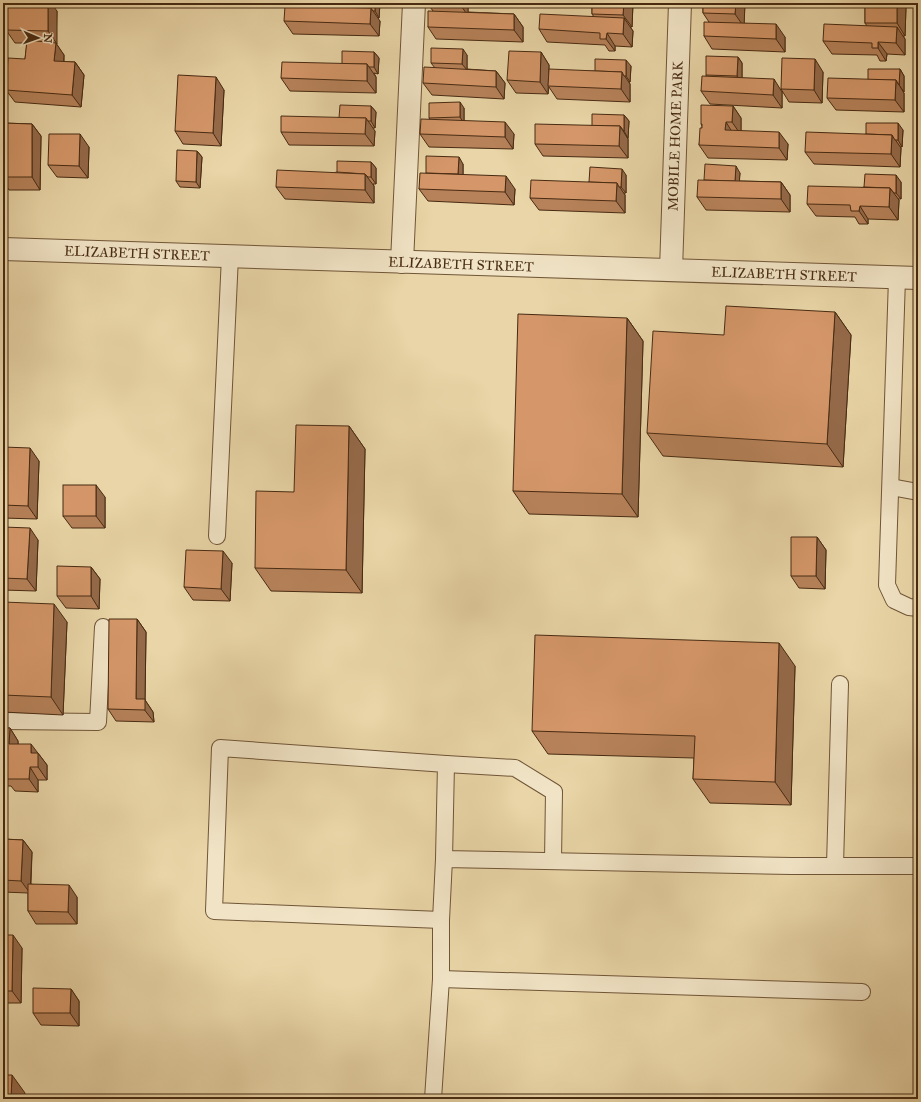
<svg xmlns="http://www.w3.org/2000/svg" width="921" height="1102" font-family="'IM FELL Great Primer',serif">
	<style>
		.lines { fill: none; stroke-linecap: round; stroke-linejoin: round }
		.lane-casing { stroke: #705537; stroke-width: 18 }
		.street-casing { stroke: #705537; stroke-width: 24 }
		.lane { stroke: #f1e4c6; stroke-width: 16 }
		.street { stroke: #f1e4c6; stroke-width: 22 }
		.wall { fill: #b7825a; stroke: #472a12 }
		.shaded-wall { fill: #956a4a; stroke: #472a12 }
		.building { fill: #d59769; stroke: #472a12 }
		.labels { text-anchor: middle; stroke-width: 3.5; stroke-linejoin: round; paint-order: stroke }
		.street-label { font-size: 14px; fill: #472a12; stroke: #f1e4c6 }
	</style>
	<rect width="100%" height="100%" fill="#e9d5a7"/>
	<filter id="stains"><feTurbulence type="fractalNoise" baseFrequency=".005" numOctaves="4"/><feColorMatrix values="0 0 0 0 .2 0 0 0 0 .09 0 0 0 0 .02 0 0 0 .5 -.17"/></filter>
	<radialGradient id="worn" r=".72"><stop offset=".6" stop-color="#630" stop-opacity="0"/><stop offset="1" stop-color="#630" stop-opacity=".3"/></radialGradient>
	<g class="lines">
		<defs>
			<g id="lane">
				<path d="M897,278L887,585L894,600L909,607L918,608"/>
				<path d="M891,487L918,492"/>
				<path d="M217,536L230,256"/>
				<path d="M3,721L98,722L103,627"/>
				<path d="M446,764L515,768L554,792L553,861"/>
				<path d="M444,859L446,764L220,748L214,911L441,920L444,859L792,866H918"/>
				<path d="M835,866L840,684"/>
				<path d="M441,979L862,992"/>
				<path d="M433,1099L441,979V920"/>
			</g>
			<g id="street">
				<path d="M3,249L918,278"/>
				<path d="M402,262L414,3"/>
				<path d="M671,270L680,3"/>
			</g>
		</defs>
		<use href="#lane" class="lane-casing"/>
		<use href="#street" class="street-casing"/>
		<use href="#lane" class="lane"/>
		<use href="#street" class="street"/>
	</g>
	<g class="wall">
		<path d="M380,3L379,18H377L380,21L379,36L293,34L284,21L345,8Z"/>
		<path d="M468,3V12L514,14L523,27V42L436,39L428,27L433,11L428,4Z"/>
		<path d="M592,3H633L632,27H630L633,31L632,47L615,46V51H609L605,45L547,42L539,29L594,17L592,14Z"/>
		<path d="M703,3H745L744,23L785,37V52L712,49L704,36L709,22L703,13Z"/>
		<path d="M865,3H903L906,7L905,36H903L905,39V55L887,54L886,61H880L877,55L832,54L823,41L867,26L865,23Z"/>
		<path d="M57,11L56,44L64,55V62H75L84,75L81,107L15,102L6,90L25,59L27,43H15L6,30Z"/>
		<path d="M374,52L379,58L378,74L374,73L376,77V93L290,91L281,78L342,64Z"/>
		<path d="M541,52L549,65V72L595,71L631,66L630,82H629L630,84V102L557,99L549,87L548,94L516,93L507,80Z"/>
		<path d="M467,55V69L496,71L505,83L504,99L432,95L423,83L435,68L431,63Z"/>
		<path d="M738,57L742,63V78L782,92V108L710,104L701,91L706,76V75Z"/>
		<path d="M900,69L904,76V92H903L904,93V112L836,110L827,98L868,80Z"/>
		<path d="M823,72L822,103L789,102L781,89Z"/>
		<path d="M224,90L221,146L183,144L175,131Z"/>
		<path d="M371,106L376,112L375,128H372L375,131L374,146L289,145L281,132L339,118Z"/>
		<path d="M733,106L741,118V131L788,144L787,160L708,158L699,145L702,128V126L701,124Z"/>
		<path d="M464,108V121L514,134L513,149L429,147L420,134L430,120L429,118Z"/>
		<path d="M624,115L629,121L628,138V158L543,156L535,144Z"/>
		<path d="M3,123L32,124L41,136L40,190H9L3,181Z"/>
		<path d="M903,130L902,147H900L901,148L900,167L814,164L805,152L866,134Z"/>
		<path d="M89,147L88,178L57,177L48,165Z"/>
		<path d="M197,151L202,157L200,188L180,187L176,181Z"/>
		<path d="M371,162L376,168V184H373L374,186V203L285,199L276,187L337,172Z"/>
		<path d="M463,164V175L515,189L514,205L428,201L419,189L426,173Z"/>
		<path d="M740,173L739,181L781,182L790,195V212L706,210L697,197L704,180Z"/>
		<path d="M626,175V193H624L625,195V213L539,210L530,198L589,182Z"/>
		<path d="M901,182V199H898L899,200L898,220L868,219V224H859L855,217L816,216L807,204L864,187Z"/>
		<path d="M835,312L851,335L843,467L663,456L647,433Z"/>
		<path d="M627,318L643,341L638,517L529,514L513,491Z"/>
		<path d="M349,426L365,449L362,593L271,591L255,568L294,492Z"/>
		<path d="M3,447L39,461L37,519L3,518Z"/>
		<path d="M105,497V528H72L63,516Z"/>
		<path d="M3,527L38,540L36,591L3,590Z"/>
		<path d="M817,537L826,550L825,589L799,588L791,576Z"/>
		<path d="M232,563L230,601L193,600L184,587Z"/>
		<path d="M91,567L100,579L99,609L66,608L57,596Z"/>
		<path d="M3,602L67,622L63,715L3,712Z"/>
		<path d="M137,619L146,632L145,700L153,712L154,722L116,721L108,709Z"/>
		<path d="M795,666L791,805L710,803L693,779L694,758L548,754L532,731Z"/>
		<path d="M3,728H10L18,741V744L38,753L47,765V780H38V792L15,791L11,786H3Z"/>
		<path d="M3,839L23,840L32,852L31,884L77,897V924H36L28,911V893L3,892Z"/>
		<path d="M3,935L22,948L21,1003H3Z"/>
		<path d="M71,989L79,1001V1026L41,1025L33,1013Z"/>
	</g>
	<g class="shaded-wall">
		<path d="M48,3H51L57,11V44L48,31Z"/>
		<path d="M375,3H380L379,18L375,11Z"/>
		<path d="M460,3H468V16L460,4Z"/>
		<path d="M624,3H633L632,27L623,15Z"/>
		<path d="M736,3H745L744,27L735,14Z"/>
		<path d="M897,3H903L906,7L905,36L897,23Z"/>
		<path d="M371,8L380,21L379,36L370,24Z"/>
		<path d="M514,14L523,27V42L514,30Z"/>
		<path d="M624,18L633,31L632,47L623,34Z"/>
		<path d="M776,24L785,37V52L776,39Z"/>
		<path d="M897,27L905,39V55L896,43Z"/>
		<path d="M607,33L615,46V51L606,39Z"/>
		<path d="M878,42L887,54L886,61L878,48Z"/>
		<path d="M56,43L64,55L63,73L54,61Z"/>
		<path d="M463,49L467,55V70L462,64Z"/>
		<path d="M374,52L379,58L378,74L374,67Z"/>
		<path d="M541,52L549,65L548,94L540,82Z"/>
		<path d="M738,57L742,63V82L737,76Z"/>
		<path d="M815,59L823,72L822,103L814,90Z"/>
		<path d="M626,60L631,66L630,82L626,76Z"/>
		<path d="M75,62L84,75L81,107L72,95Z"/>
		<path d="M367,64L376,77V93L367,81Z"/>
		<path d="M900,69L904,76V92L899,85Z"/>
		<path d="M496,71L505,83L504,99L496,87Z"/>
		<path d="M622,72L630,84V102L621,89Z"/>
		<path d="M216,77L224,90L221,146L213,133Z"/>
		<path d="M774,79L782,92V108L773,95Z"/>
		<path d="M896,80L904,93V112L895,100Z"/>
		<path d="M460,102L464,108V124L460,117Z"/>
		<path d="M371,106L376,112L375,128L371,121Z"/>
		<path d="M733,106L741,118V135L732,122Z"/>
		<path d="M624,115L629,121L628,138L624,131Z"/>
		<path d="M366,118L375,131L374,146L365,134Z"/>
		<path d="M505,122L514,134L513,149L505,137Z"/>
		<path d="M726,122L734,135L725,130Z"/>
		<path d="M898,123L903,130L902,147L898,140Z"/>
		<path d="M32,124L41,136L40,190L32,177Z"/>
		<path d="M620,126L628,139V158L619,146Z"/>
		<path d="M779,132L788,144L787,160L779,148Z"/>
		<path d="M80,134L89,147L88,178L79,166Z"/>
		<path d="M892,135L901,148L900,167L891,154Z"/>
		<path d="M197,151L202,157L200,188L196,182Z"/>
		<path d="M459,157L463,164V180L458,174Z"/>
		<path d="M371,162L376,168V184L371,177Z"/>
		<path d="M736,166L740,173L739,188L735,181Z"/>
		<path d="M622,169L626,175V193L621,187Z"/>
		<path d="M365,174L374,186V203L365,190Z"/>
		<path d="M896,175L901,182V199L896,193Z"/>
		<path d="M506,176L515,189L514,205L505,192Z"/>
		<path d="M781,182L790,195V212L781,199Z"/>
		<path d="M617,183L625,195V213L616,201Z"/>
		<path d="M890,188L899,200L898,220L889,207Z"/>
		<path d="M860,206L868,219V224L859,211Z"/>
		<path d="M835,312L851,335L843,467L827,444Z"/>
		<path d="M627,318L643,341L638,517L622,494Z"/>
		<path d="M349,426L365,449L362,593L346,570Z"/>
		<path d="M30,448L39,461L37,519L28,506Z"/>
		<path d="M96,485L105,497V528L96,516Z"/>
		<path d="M30,528L38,540L36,591L27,579Z"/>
		<path d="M817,537L826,550L825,589L816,576Z"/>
		<path d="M223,551L232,563L230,601L221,589Z"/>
		<path d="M91,567L100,579L99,609L91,596Z"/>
		<path d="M54,604L67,622L63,715L51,697Z"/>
		<path d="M137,619L146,632L145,700L153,712L154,722L136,699Z"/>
		<path d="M779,643L795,666L791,805L775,782Z"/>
		<path d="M10,728L18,741V757L9,744Z"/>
		<path d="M31,744L47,765V780L38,767L31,753Z"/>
		<path d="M30,767L38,780V792L29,779Z"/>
		<path d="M23,840L32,852L30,893L21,881Z"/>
		<path d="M69,885L77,897V924L68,912Z"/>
		<path d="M13,935L22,948L21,1003L12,991Z"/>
		<path d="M71,989L79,1001V1026L70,1013Z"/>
		<path d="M12,1075L25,1093L24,1099H11Z"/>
	</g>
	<g class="building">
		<path d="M7,3H48V31L6,30Z"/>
		<path d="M345,3H375V11H373L371,8H345Z"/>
		<rect x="428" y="3" width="32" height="1"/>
		<path d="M592,3H624L623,15L592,14Z"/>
		<path d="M703,3H736L735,14L703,13Z"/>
		<rect x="865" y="3" width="32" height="20"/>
		<path d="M285,6L371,8L370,24L284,21Z"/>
		<path d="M428,11L514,14V30L428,27Z"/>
		<path d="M540,14L624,18L623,34L607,33L606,39H600V33L539,29Z"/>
		<path d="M704,22L776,24V39L704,36Z"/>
		<path d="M824,24L897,27L896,43L878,42V48H872V43L823,41Z"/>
		<path d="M27,40L56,43L54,61L75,62L72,95L6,90L8,58L25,59Z"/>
		<path d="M431,48L463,49L462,64L431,63Z"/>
		<path d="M342,51L374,52V67H369L367,64H342Z"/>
		<path d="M509,51L541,52L540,82L507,80Z"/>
		<path d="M706,56L738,57L737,76L706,75Z"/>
		<path d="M782,58L815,59L814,90L781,89Z"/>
		<path d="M595,59L626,60V76H624L622,72L595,71Z"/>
		<path d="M282,62L367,64V81L281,78Z"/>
		<path d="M424,67L496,71V87L423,83Z"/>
		<path d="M549,69L622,72L621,89L548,86Z"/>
		<path d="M868,69H900L899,85L896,80H868Z"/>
		<path d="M178,75L216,77L213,133L175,131Z"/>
		<path d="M702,76L774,79L773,95L701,91Z"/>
		<path d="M828,78L896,80L895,100L827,98Z"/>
		<path d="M460,102V117L429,118V103Z"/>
		<path d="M340,105L371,106V121H368L366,118H339Z"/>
		<path d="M701,105L733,106L732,122H726L725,130L779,132V148L699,145L700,128H702V124H701Z"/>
		<path d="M592,114L624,115V131L620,126H592Z"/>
		<path d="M281,116L366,118L365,134L281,132Z"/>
		<path d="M421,119L505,122V137L420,134Z"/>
		<path d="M3,123L32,124V177H3Z"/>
		<path d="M866,123H898V140H895L892,135L866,134Z"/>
		<path d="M535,124L620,126L619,146L535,144Z"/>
		<path d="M806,132L892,135L891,154L805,152Z"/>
		<path d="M49,134H80L79,166L48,165Z"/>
		<path d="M177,150L197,151L196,182L176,181Z"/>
		<path d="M426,156L459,157L458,174L426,173Z"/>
		<path d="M337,161L371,162V177H368L365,174L337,172Z"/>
		<path d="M705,164L736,166L735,181L704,180Z"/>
		<path d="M590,167L622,169L621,187H619L617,183L589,182Z"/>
		<path d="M277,170L365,174V190L276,187Z"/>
		<path d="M420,173L506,176L505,192L419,189Z"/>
		<path d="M865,174L896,175V193H894L890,188L864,187Z"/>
		<path d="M531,180L617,183L616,201L530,198Z"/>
		<path d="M698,180L781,182V199L697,197Z"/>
		<path d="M808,186L890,188L889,207L860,206L859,211H851L850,205L807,204Z"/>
		<path d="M726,306L835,312L827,444L647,433L653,331L724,335Z"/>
		<path d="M518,314L627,318L622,494L513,491Z"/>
		<path d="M296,425L349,426L346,570L255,568L256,491L294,492Z"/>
		<path d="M3,447L30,448L28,506L3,505Z"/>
		<rect x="63" y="485" width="33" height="31"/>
		<path d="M3,527L30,528L27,579L3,578Z"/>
		<path d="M791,537H817L816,576H791Z"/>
		<path d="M186,550L223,551L221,589L184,587Z"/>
		<path d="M57,566L91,567V596H57Z"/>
		<path d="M3,602L54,604L51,697L3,695Z"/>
		<path d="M109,619H137L136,699H145V710L108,709Z"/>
		<path d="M535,635L779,643L775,782L693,779L695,736L532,731Z"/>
		<path d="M3,728H10L9,744H31V753H38V767H30L29,779H6V773H3Z"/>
		<path d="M3,839L23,840L21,881L3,880Z"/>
		<path d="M28,884L69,885L68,912L28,911Z"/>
		<path d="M3,935H13L12,991H3Z"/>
		<path d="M33,988L71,989L70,1013H33Z"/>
		<path d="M3,1075H12L11,1099H3Z"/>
	</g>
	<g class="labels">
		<g class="street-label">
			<text transform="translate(675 136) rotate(-88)" y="5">MOBILE HOME PARK</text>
			<text transform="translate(137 253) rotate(2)" y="5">ELIZABETH STREET</text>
			<text transform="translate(461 264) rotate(2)" y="5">ELIZABETH STREET</text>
			<text transform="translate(784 274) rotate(2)" y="5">ELIZABETH STREET</text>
		</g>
	</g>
	<rect width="921" height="1102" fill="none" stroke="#e9d5a7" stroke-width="16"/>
	<rect x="4" y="4" width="913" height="1094" fill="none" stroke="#472a12" stroke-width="2"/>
	<rect x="8" y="8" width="905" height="1086" fill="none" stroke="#472a12"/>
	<g transform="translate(38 38) rotate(92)" stroke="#f1e4c6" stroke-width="3" paint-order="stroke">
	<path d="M0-3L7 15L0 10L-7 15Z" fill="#472a12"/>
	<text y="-6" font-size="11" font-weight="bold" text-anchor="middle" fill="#472a12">N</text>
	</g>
	<rect width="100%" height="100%" filter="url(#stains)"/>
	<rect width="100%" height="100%" fill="url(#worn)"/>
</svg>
